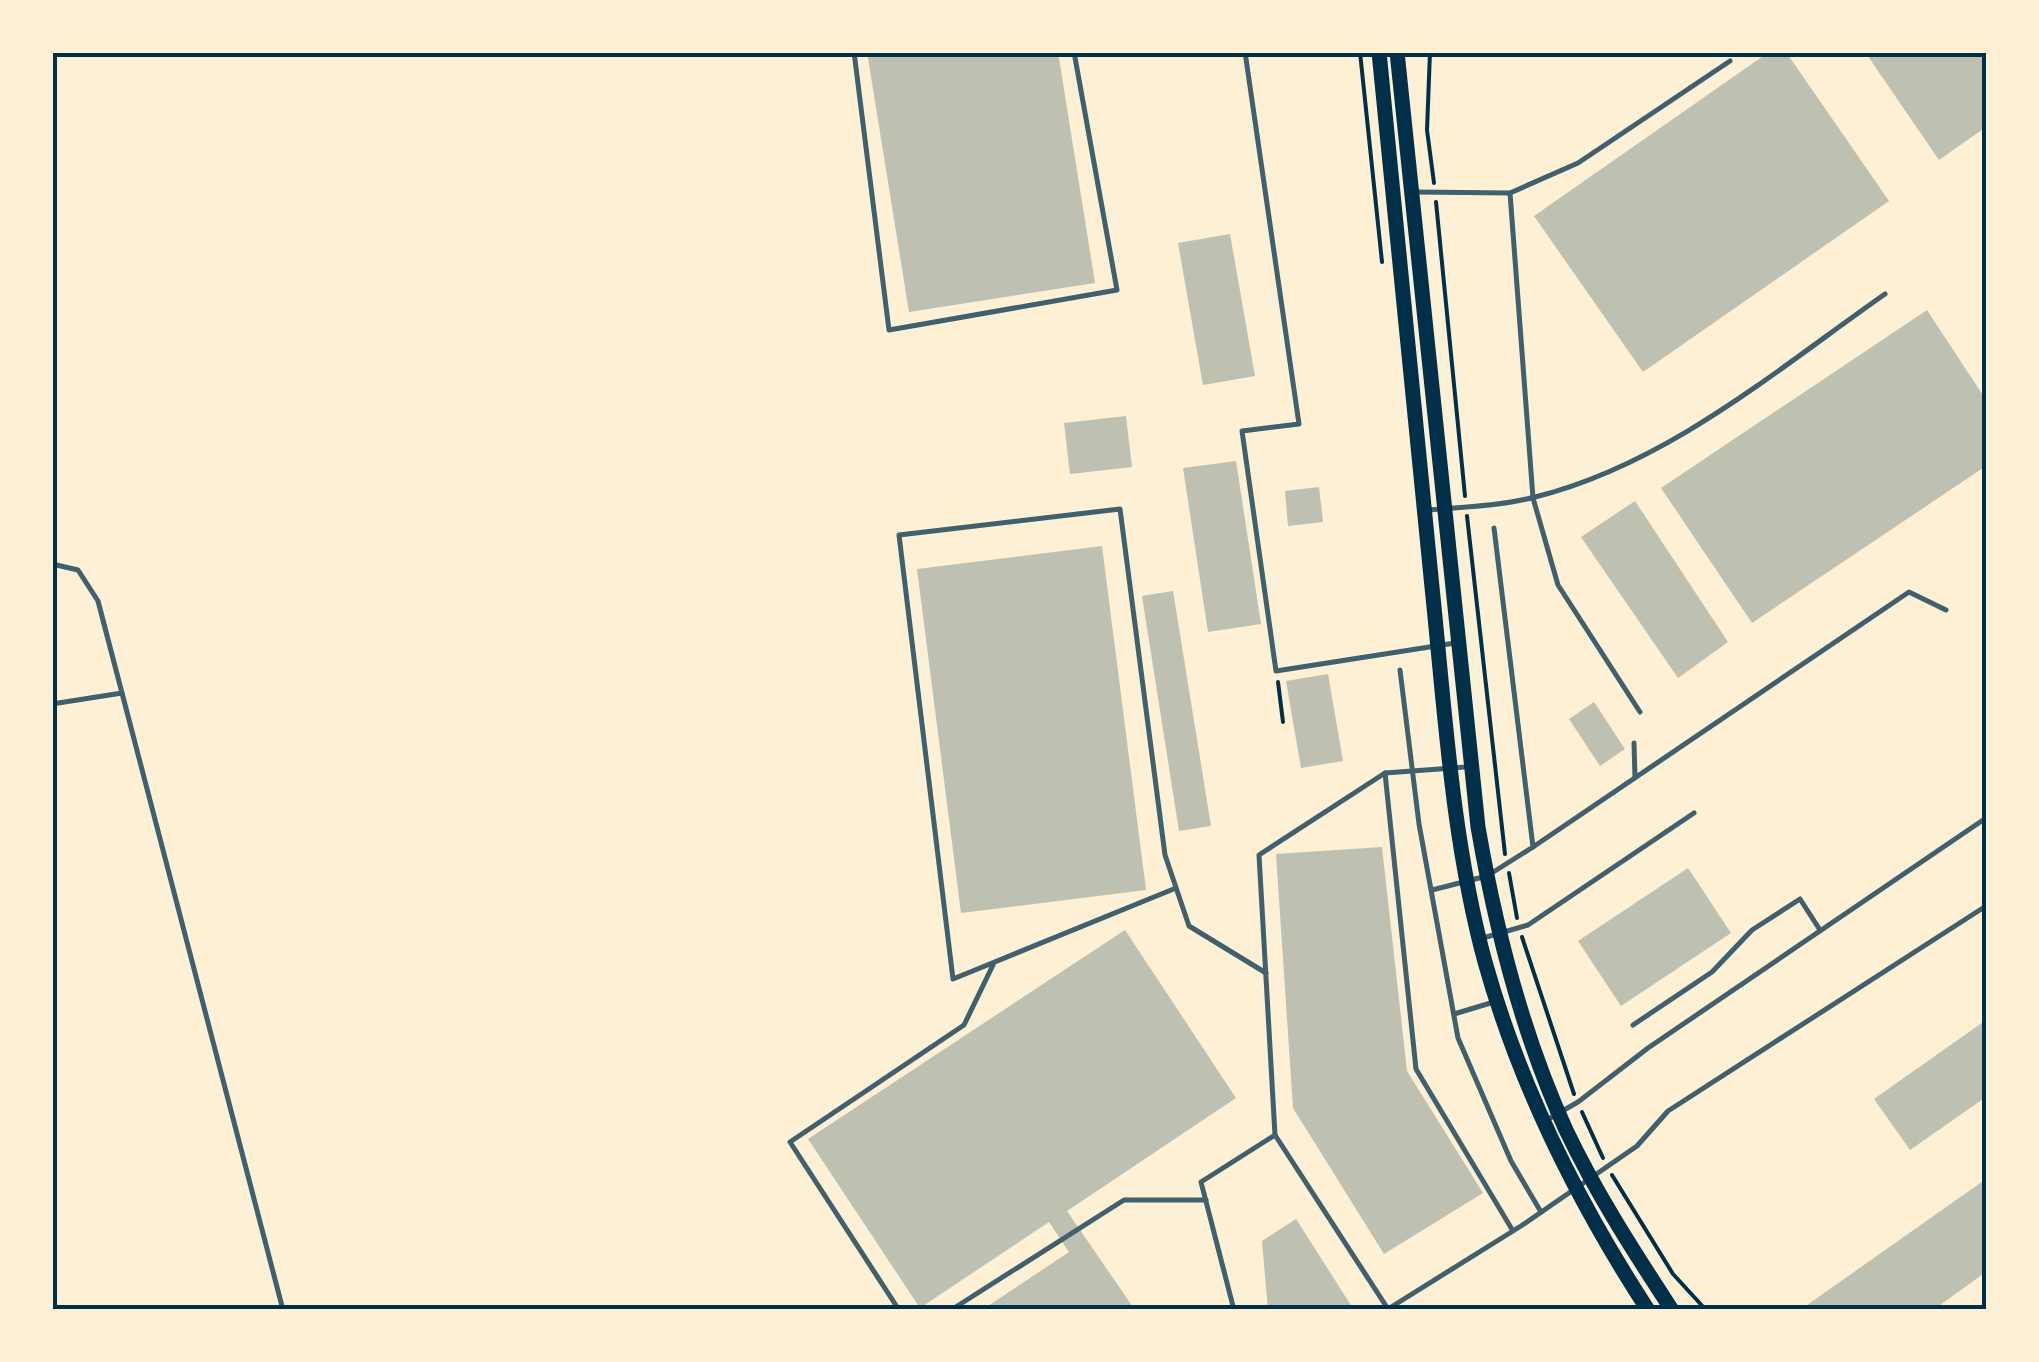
<svg xmlns="http://www.w3.org/2000/svg" width="2039" height="1362" font-family="'Sofia Sans Condensed',sans-serif">
	<style>
		.building { fill: #bec0b2 }
		.lines { fill: none; stroke-linecap: round; stroke-linejoin: round }
		.path { stroke: #003049; stroke-width: 4 }
		.service { stroke: #3f606c; stroke-width: 5 }
		.primary { stroke: #003049; stroke-width: 15 }
		.neatline { fill: none; stroke: #003049; stroke-width: 4 }
	</style>
	<rect width="100%" height="100%" fill="#fdf0d5"/>
	<g class="building">
		<path d="M867,52H1058L1095,283L909,312Z"/>
		<path d="M1769,52H1786L1889,201L1643,372L1534,216Z"/>
		<path d="M1865,52H1986V127L1939,160Z"/>
		<path d="M1230,234L1255,376L1203,385L1178,243Z"/>
		<path d="M1927,310L1986,400V466L1752,623L1661,488Z"/>
		<path d="M1126,416L1132,467L1070,474L1064,423Z"/>
		<path d="M1236,461L1261,624L1208,632L1183,468Z"/>
		<path d="M1319,487L1323,522L1288,526L1285,491Z"/>
		<path d="M1635,501L1728,642L1678,678L1581,537Z"/>
		<path d="M1102,546L1146,890L961,913L917,569Z"/>
		<path d="M1173,591L1211,826L1179,831L1142,596Z"/>
		<path d="M1328,674L1343,761L1301,768L1286,681Z"/>
		<path d="M1594,702L1625,749L1600,766L1569,719Z"/>
		<path d="M1382,847L1407,1071L1483,1193L1384,1254L1293,1108L1276,854Z"/>
		<path d="M1688,868L1731,933L1621,1006L1578,941Z"/>
		<path d="M1125,930L1236,1098L1067,1211L1135,1310H982L1069,1252L1049,1222L920,1308L808,1139Z"/>
		<path d="M1986,1020V1097L1910,1150L1874,1099Z"/>
		<path d="M1986,1179V1272L1933,1310H1800Z"/>
		<path d="M1296,1219L1354,1310H1268L1262,1241Z"/>
	</g>
	<g class="lines">
		<g class="path">
			<path d="M1360,52L1382,262"/>
			<path d="M1430,52L1427,130L1434,183"/>
			<path d="M1436,202L1465,496"/>
			<path d="M1467,516L1505,854"/>
			<path d="M1278,682L1283,722"/>
			<path d="M1509,873L1517,918"/>
			<path d="M1522,937L1574,1094"/>
			<path d="M1582,1112L1603,1158"/>
			<path d="M1612,1175L1673,1274L1706,1310"/>
		</g>
		<g class="service">
			<path d="M854,52L889,330L1117,290L1074,52"/>
			<path d="M1245,52L1299,424L1242,431L1276,671L1455,643"/>
			<path d="M1415,192L1510,193L1578,163L1730,61"/>
			<path d="M1510,193L1533,498L1558,585L1640,712"/>
			<path d="M1428,510C1463,507 1501,506 1535,497C1667,464 1775,371 1885,294"/>
			<path d="M52,564L78,570L98,601L283,1310"/>
			<path d="M1400,670L1419,824L1458,1038L1511,1161L1541,1212"/>
			<path d="M52,704L122,693"/>
			<path d="M1634,743L1635,778"/>
			<path d="M1385,773L1466,767"/>
			<path d="M1533,847L1909,592L1946,610"/>
			<path d="M1176,888L953,979L899,535L1120,509L1165,855L1189,926L1266,973"/>
			<path d="M1432,890L1487,876L1533,847L1494,528"/>
			<path d="M1483,938L1528,925L1694,813"/>
			<path d="M1454,1014L1494,1002"/>
			<path d="M1633,1025L1712,972L1752,930L1800,899L1820,930"/>
			<path d="M1545,1121L1578,1102L1648,1048L1986,818"/>
			<path d="M1513,1231L1416,1069L1385,773L1259,855L1275,1135L1388,1309L1521,1226L1637,1146L1668,1111L1986,906"/>
			<path d="M899,1310L790,1142L964,1025L993,965"/>
			<path d="M951,1310L1124,1200H1206"/>
			<path d="M1234,1310L1201,1182L1275,1135"/>
		</g>
		<g class="primary">
			<path d="M1379,52C1397,231 1415,409 1432,587C1445,712 1452,840 1485,962C1520,1087 1577,1201 1648,1310"/>
			<path d="M1397,52L1478,827C1496,931 1522,1034 1566,1130C1596,1193 1634,1252 1672,1310"/>
		</g>
	</g>
	<rect width="2039" height="1362" fill="none" stroke="#fdf0d5" stroke-width="110"/>
	<rect x="55" y="55" width="1929" height="1252" class="neatline"/>
</svg>
